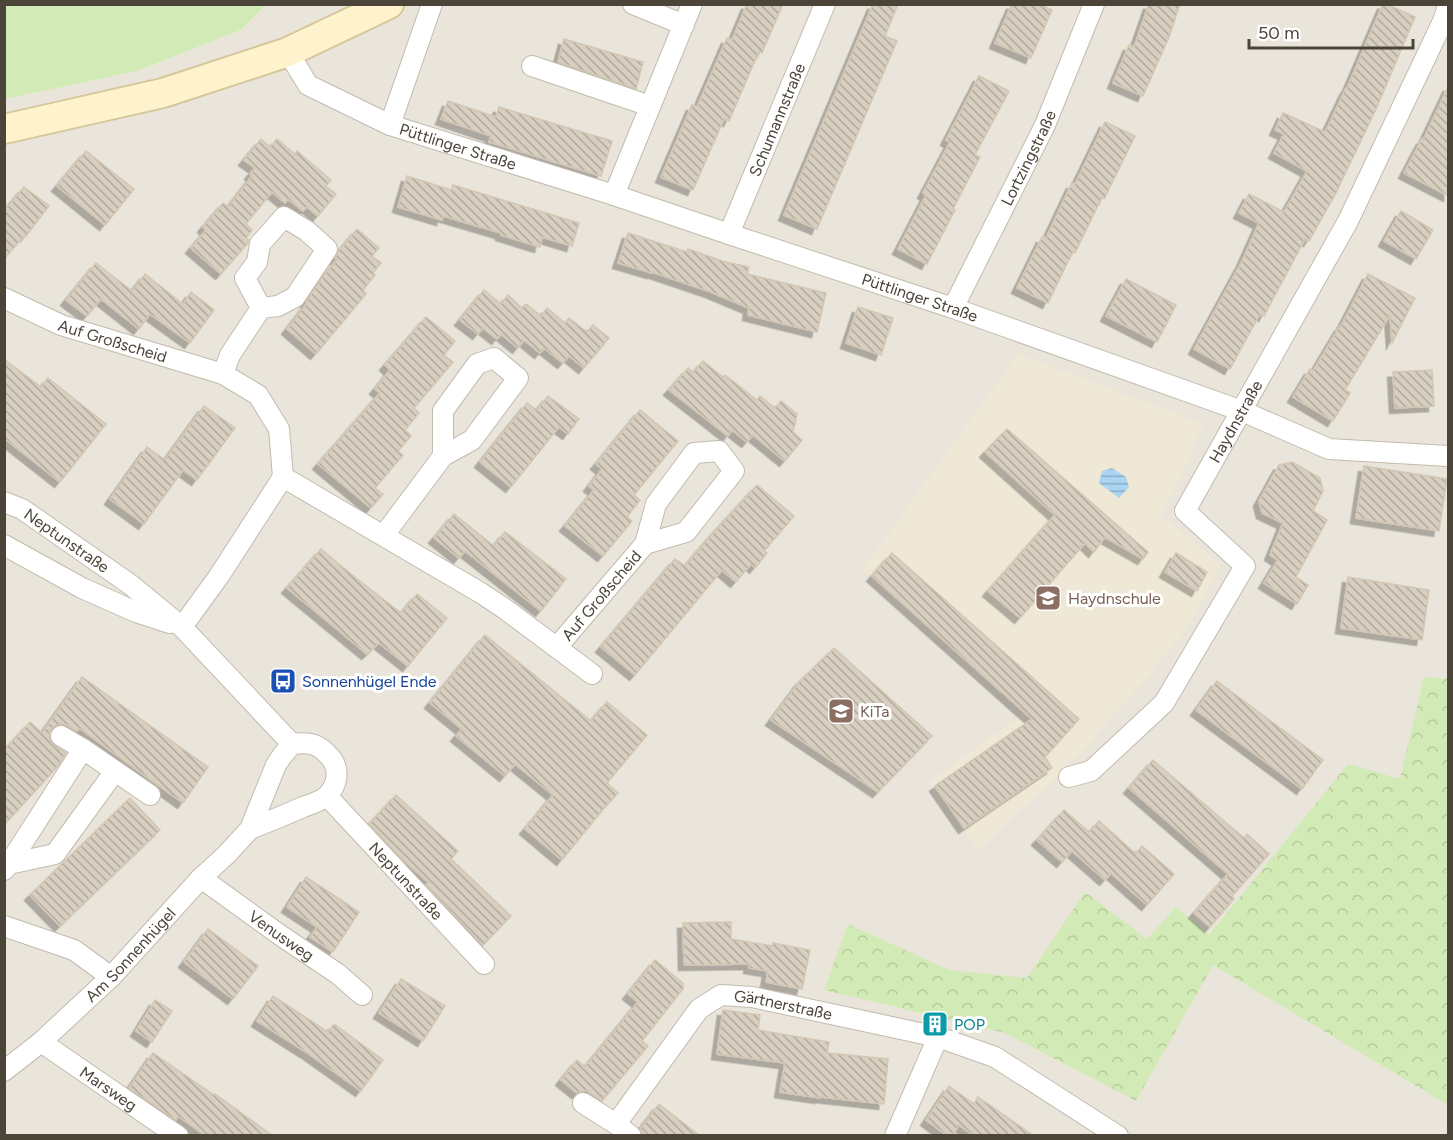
<svg xmlns="http://www.w3.org/2000/svg" width="1453" height="1140" font-family="Figtree,sans-serif">
	<style>
		.residential { fill: #eae5da }
		.education { fill: #efe8d6 }
		.grass { fill: #d2eab5 }
		.forest { fill: url(#forest-crowns) }
		.water { fill: url(#water-rules) }
		.building { fill: url(#building-back-hatch); stroke: #d3c7b4; stroke-width: 1.5; filter: url(#shadow) }
		.lines { fill: none; stroke-linecap: round; stroke-linejoin: round }
		.street-casing { stroke: #c2bbae; stroke-width: 22 }
		.secondary-casing { stroke: #d6c79b; stroke-width: 32 }
		.street { stroke: #fff; stroke-width: 20 }
		.secondary { stroke: #fff3cd; stroke-width: 28 }
		.labels { text-anchor: middle; stroke-width: 6; stroke-linejoin: round; paint-order: stroke }
		.street-label { font-size: 16px; fill: #4b4439; stroke: #fff }
		.education-label { font-size: 16px; fill: #785e54; stroke: #fff; text-anchor: start }
		.transit-label { font-size: 16px; fill: #164399; stroke: #fff; text-anchor: start }
		.culture-label { font-size: 16px; fill: #0d838f; stroke: #fff; text-anchor: start }
	</style>
	<defs>
		<pattern id="forest-crowns" width="20" height="18" patternUnits="userSpaceOnUse" patternTransform="scale(1.5)"><rect width="20" height="18" fill="#d2eab5"/><path d="M2 6a3 3 0 1 1 6 0M12 15a3 3 0 1 1 6 0" fill="none" stroke="#b6ca9c"/></pattern>
		<pattern id="water-rules" width="6" height="5" patternUnits="userSpaceOnUse" patternTransform="scale(1.5)"><rect width="6" height="5" fill="#a9d4f2"/><path d="M0 2.5h6" fill="none" stroke="#8caec5"/></pattern>
		<pattern id="building-back-hatch" width="6" height="6" patternUnits="userSpaceOnUse" patternTransform="scale(1.5)"><rect width="6" height="6" fill="#d8cfc1"/><path d="M-1 5l2 2M0 0l6 6M5-1l2 2" fill="none" stroke="#b1aa9e"/></pattern>
		<filter id="shadow"><feDropShadow dx="-5.5" dy="5.5" stdDeviation="0" flood-color="#0004"/></filter>
	</defs>
	<rect width="100%" height="100%" fill="#f6f3ec"/>
	<path class="residential" d="M266,5H1448V1135H5L4,99L137,71L241,30Z"/>
	<path class="education" d="M1018,354L1204,424L1178,481L1160,515L1221,564L1188,626L1149,675L1086,747L979,851L929,782L1023,714L862,570Z"/>
	<path class="grass" d="M4,5L5,4L266,5L241,30L137,71L5,99Z"/>
	<path class="forest" d="M1424,677L1448,679V1105L1213,965L1136,1101L1005,1033L824,990L848,924L949,970L1027,978L1085,892L1147,939L1176,907L1209,935L1348,764L1400,779Z"/>
	<path class="water" d="M1112,468L1126,477L1129,487L1119,498L1099,483L1102,471Z"/>
	<g class="building">
		<path d="M747,4H783L762,53L759,51L729,121L724,119L693,190L661,177L692,105L697,107L727,38L732,40Z"/>
		<path d="M873,4H898L885,36L897,41L817,229L784,215Z"/>
		<path d="M1012,4H1038L1052,10L1031,58L995,43Z"/>
		<path d="M1149,4H1180L1169,37L1143,96L1113,83L1129,45L1134,47Z"/>
		<path d="M1383,4H1386L1415,17L1377,107L1336,193L1309,241L1305,239L1264,316L1260,314L1230,369L1194,349L1242,261L1259,223L1239,213L1249,194L1284,212L1307,171L1274,153L1284,134L1275,130L1283,113L1325,132L1346,88H1347Z"/>
		<path d="M564,39L643,62L636,89L558,62Z"/>
		<path d="M979,76L1009,91L975,155L980,157L953,209L955,210L927,264L898,249L926,195L923,193L950,142L946,140Z"/>
		<path d="M1449,85V196L1404,173L1422,139L1423,140Z"/>
		<path d="M448,101L496,117L499,107L612,141L601,176L489,142L491,136L441,119Z"/>
		<path d="M1105,122L1135,136L1104,199L1102,197L1075,253L1073,251L1048,303L1017,288L1042,237L1046,238L1072,183L1075,184Z"/>
		<path d="M261,139L270,147L277,139L295,154L297,151L331,180L326,186L336,194L318,216L307,207L303,211L288,199L285,203L272,192L246,224L252,230L246,238L249,240L248,243L221,274L191,248L206,230L203,227L223,203L228,207L252,176L250,174L255,168L244,160Z"/>
		<path d="M86,151L134,189L105,225L57,186Z"/>
		<path d="M407,176L451,190L453,185L579,223L572,246L542,237L540,247L501,235V233L443,216L442,220L398,207Z"/>
		<path d="M24,187L49,206L26,236L25,235L4,259V211Z"/>
		<path d="M1401,211L1433,230L1416,259L1384,241Z"/>
		<path d="M357,229L379,248L372,256L381,263L373,273L375,275L363,290L366,294L316,354L287,329L307,303L306,302L324,275L337,260L335,258L339,251Z"/>
		<path d="M628,233L687,252L688,249L722,261L749,267L747,274L826,293L817,332L748,315L749,308L711,292L652,272V273L618,263Z"/>
		<path d="M96,263L132,291L145,274L183,304L191,292L214,310L190,343L150,314L139,329L101,299L87,316L66,300Z"/>
		<path d="M1368,274L1415,298L1392,343L1390,315L1345,390L1350,393L1333,421L1293,397L1310,369L1313,371L1340,326H1341Z"/>
		<path d="M1126,279L1176,305L1157,342L1106,316Z"/>
		<path d="M484,290L501,304L508,295L522,308L526,304L541,316L547,308L565,323L569,318L587,332L593,325L609,338L584,368L569,356L563,363L544,348L540,353L524,340L518,348L501,334L497,339L483,328L478,334L460,320Z"/>
		<path d="M858,307L893,318L881,355L846,343Z"/>
		<path d="M426,317L455,341L444,355L453,362L414,408L419,413L405,430L411,436L398,451L403,455L375,488L383,494L371,508L318,464L380,393L375,389L390,370L385,365Z"/>
		<path d="M4,359L41,387L48,378L106,424L60,482L4,438Z"/>
		<path d="M703,361L723,377L725,375L757,400L760,396L775,408L781,401L797,414L793,432L802,440L785,461L753,435L747,442L732,430L728,436L669,390L688,368L693,373Z"/>
		<path d="M1432,370L1434,406L1395,408L1393,372Z"/>
		<path d="M548,396L579,419L568,434L559,427L511,487L480,462L527,403L537,410Z"/>
		<path d="M204,406L235,428L197,480L183,470L144,524L110,499L147,447L165,460Z"/>
		<path d="M640,410L678,441L634,495L640,500L627,517L632,521L603,556L565,526L594,490L589,486L602,469L596,464Z"/>
		<path d="M1007,429L1148,552L1143,559L1105,537L1094,552L1085,543L1020,618L988,591L1055,515L985,452Z"/>
		<path d="M1292,462L1320,478L1323,491L1313,511L1327,520L1296,577L1308,585L1297,604L1264,583L1278,560L1270,555L1283,523L1262,513L1259,501L1279,465Z"/>
		<path d="M1364,466L1447,479L1439,531L1356,518Z"/>
		<path d="M757,485L794,516L764,551L767,553L755,568L751,564L736,582L722,570L635,675L601,647L675,559L685,566L713,533Z"/>
		<path d="M454,514L494,546L505,532L566,579L541,611L465,551L459,558L434,538Z"/>
		<path d="M321,549L351,574L401,613L417,594L447,618L408,666L379,643L367,654L287,588Z"/>
		<path d="M892,553L1079,719L1045,757L1052,768L964,828L935,786L1032,719L872,576Z"/>
		<path d="M1176,553L1207,572L1197,591L1165,572Z"/>
		<path d="M1348,577L1429,590L1422,640L1341,628Z"/>
		<path d="M485,635L591,721L607,702L647,735L607,783L618,793L605,807L562,860L525,829L553,795L515,764L505,776L456,736L462,729L430,703Z"/>
		<path d="M834,648L932,736L878,792L771,720L800,681Z"/>
		<path d="M82,677L208,767L183,803L79,728L77,731L67,725L61,724L56,725L50,730L49,736L50,741L55,746L66,753L58,766L4,825V750L30,722L42,733Z"/>
		<path d="M1217,681L1323,760L1302,789L1196,710Z"/>
		<path d="M1153,760L1244,838L1247,834L1269,854L1232,896L1234,899L1210,927L1194,913L1228,874L1129,788Z"/>
		<path d="M396,795L458,851L451,859L511,916L483,945L426,885L429,883L400,857L369,824Z"/>
		<path d="M130,798L160,830L60,926L30,895Z"/>
		<path d="M1064,810L1089,832L1099,821L1136,854L1142,846L1174,874L1147,905L1111,873L1105,880L1072,851L1062,862L1037,840Z"/>
		<path d="M306,877L359,912L333,952L310,937L317,927L287,907Z"/>
		<path d="M731,922V939L773,946V943L810,950L802,989L766,982L768,971L749,968L750,964L684,965L683,923Z"/>
		<path d="M208,929L258,966L233,999L184,962Z"/>
		<path d="M655,960L683,983V989L642,1041L648,1046L602,1101L586,1090L577,1093L561,1080L577,1060L585,1067L638,1002L628,994Z"/>
		<path d="M401,979L445,1006L423,1041L379,1013Z"/>
		<path d="M273,996L328,1032L334,1024L383,1060L361,1091L306,1052L257,1021Z"/>
		<path d="M155,1000L172,1011L152,1042L136,1031Z"/>
		<path d="M723,1010L760,1015L758,1030L829,1042L827,1053L888,1059L884,1104L820,1097V1098L780,1092L785,1063L717,1054Z"/>
		<path d="M153,1053L214,1095L215,1094L273,1136H206L178,1116L176,1120L138,1094L129,1088Z"/>
		<path d="M949,1086L974,1104L978,1097L1034,1136H974L959,1125L952,1136H948L926,1120Z"/>
		<path d="M659,1104L700,1136H643L640,1129Z"/>
	</g>
	<g class="lines">
		<defs>
			<g id="street">
				<path d="M633,4L684,25"/>
				<path id="s1" d="M288,52L308,85L390,125L614,195L729,234L953,308L1242,411L1329,449L1448,456"/>
				<path d="M532,66L650,106"/>
				<path d="M390,125L432,4"/>
				<path d="M614,195L692,4"/>
				<path id="s2" d="M729,234L825,4"/>
				<path id="s3" d="M4,298L61,325L223,374L258,395L279,429L283,477L219,576L182,627"/>
				<path id="s4" d="M953,308L1045,125L1094,4"/>
				<path d="M223,374L230,355L261,308L278,306L295,297L327,249L307,231L284,217L260,244L257,262L245,278L261,308"/>
				<path d="M283,477L481,593L505,609L592,674"/>
				<path id="s5" d="M4,502L22,509L131,585L182,627L292,744"/>
				<path d="M384,535L443,456L472,440L518,378L494,358L477,364L443,411V456"/>
				<path d="M4,545L82,588L136,612L170,623"/>
				<path id="s6" d="M557,647L645,544L686,532L734,471L719,451L694,453L656,504L645,544"/>
				<path d="M61,736L83,749L150,795"/>
				<path id="s7" d="M1069,777L1091,771L1164,703L1245,566L1185,511L1348,221L1443,21L1448,6"/>
				<path id="s8" d="M327,796L484,964"/>
				<path d="M9,864L83,749"/>
				<path d="M4,870L9,864L55,854L115,771"/>
				<path id="s9" d="M201,878L280,935L338,974L362,995"/>
				<path d="M4,926L74,950L111,977"/>
				<path id="s10" d="M41,1042L178,1136"/>
				<path id="s11" d="M4,1071L41,1042L111,977L201,878L226,855L250,829L276,765L282,756L292,744C310,742 318,743 330,757C340,768 338,784 328,795C322,801 311,804 303,807C285,815 268,822 250,829"/>
				<path id="s12" d="M583,1103L616,1124L699,1009L721,995L752,997L938,1037L995,1057L1118,1136"/>
				<path d="M616,1124L631,1136"/>
				<path d="M895,1136L938,1037"/>
			</g>
			<path id="secondary" d="M4,129L163,93L288,52L389,4"/>
		</defs>
		<use href="#street" class="street-casing"/>
		<use href="#secondary" class="secondary-casing"/>
		<use href="#street" class="street"/>
		<use href="#secondary" class="secondary"/>
	</g>
	<defs>
		<symbol id="school-square" viewBox="-11 -11 22 22"><rect x="-9" y="-9" width="18" height="18" rx="4" fill="#8d6e63" stroke="#fff"/><path d="M0-5L7-2L0 1L-7-2ZM-4 1L0 2.5L4 1V4Q0 6-4 4Z" fill="#fff"/></symbol>
		<symbol id="bus-square" viewBox="-11 -11 22 22"><rect x="-9" y="-9" width="18" height="18" rx="4" fill="#1a4fb4" stroke="#fff"/><path d="M-5-6H5V4H4V6H2V4H-2V6H-4V4H-5ZM-3.5-4V0h7V-4ZM-3.5 1.2v1.5H-2V1.2ZM2 1.2v1.5H3.5V1.2Z" fill="#fff"/></symbol>
		<symbol id="building-square" viewBox="-11 -11 22 22"><rect x="-9" y="-9" width="18" height="18" rx="4" fill="#0f9aa8" stroke="#fff"/><path d="M-4-6H4V6H1V3H-1V6H-4ZM-2.5-4.3h1.7v1.8h-1.7ZM.8-4.3h1.7v1.8H.8ZM-2.5-1h1.7V.8h-1.7ZM.8-1h1.7V.8H.8Z" fill="#fff"/></symbol>
	</defs>
	<g fill-rule="evenodd">
		<use href="#school-square" x="1033" y="583" width="30" height="30"/>
		<use href="#bus-square" x="268" y="666" width="30" height="30"/>
		<use href="#school-square" x="826" y="696" width="30" height="30"/>
		<use href="#building-square" x="920" y="1009" width="30" height="30"/>
	</g>
	<g class="labels">
		<g class="street-label">
			<text dy="6" stroke="none"><textPath href="#s2" startOffset="124">Schumannstraße</textPath></text>
			<text dy="6" stroke="none"><textPath href="#s1" startOffset="201">Püttlinger Straße</textPath></text>
			<text dy="6" stroke="none"><textPath href="#s4" startOffset="168">Lortzingstraße</textPath></text>
			<text dy="6" stroke="none"><textPath href="#s1" startOffset="687">Püttlinger Straße</textPath></text>
			<text dy="6" stroke="none"><textPath href="#s3" startOffset="117">Auf Großscheid</textPath></text>
			<text dy="6" stroke="none"><textPath href="#s7" startOffset="466">Haydnstraße</textPath></text>
			<text dy="6" stroke="none"><textPath href="#s5" startOffset="74">Neptunstraße</textPath></text>
			<text dy="6" stroke="none"><textPath href="#s6" startOffset="68">Auf Großscheid</textPath></text>
			<text dy="6" stroke="none"><textPath href="#s8" startOffset="116">Neptunstraße</textPath></text>
			<text dy="6" stroke="none"><textPath href="#s9" startOffset="99">Venusweg</textPath></text>
			<text dy="6" stroke="none"><textPath href="#s11" startOffset="172">Am Sonnenhügel</textPath></text>
			<text dy="6" stroke="none"><textPath href="#s12" startOffset="270">Gärtnerstraße</textPath></text>
			<text dy="6" stroke="none"><textPath href="#s10" startOffset="82">Marsweg</textPath></text>
		</g>
		<g class="education-label">
			<text x="1068" y="604">Haydnschule</text>
			<text x="860" y="717">KiTa</text>
		</g>
		<g class="transit-label">
			<text x="302" y="687">Sonnenhügel Ende</text>
		</g>
		<g class="culture-label">
			<text x="954" y="1030">POP</text>
		</g>
	</g>
	<rect width="1453" height="1140" fill="none" stroke="#4b4439" stroke-width="12"/>
	<path d="M1249 39v9h164v-9" fill="none" stroke="#4b4439" stroke-width="3"/>
	<text x="1258" y="39" font-size="18" fill="#4b4439" stroke="#ffffff" stroke-width="4.5" paint-order="stroke">50 m</text>
</svg>
